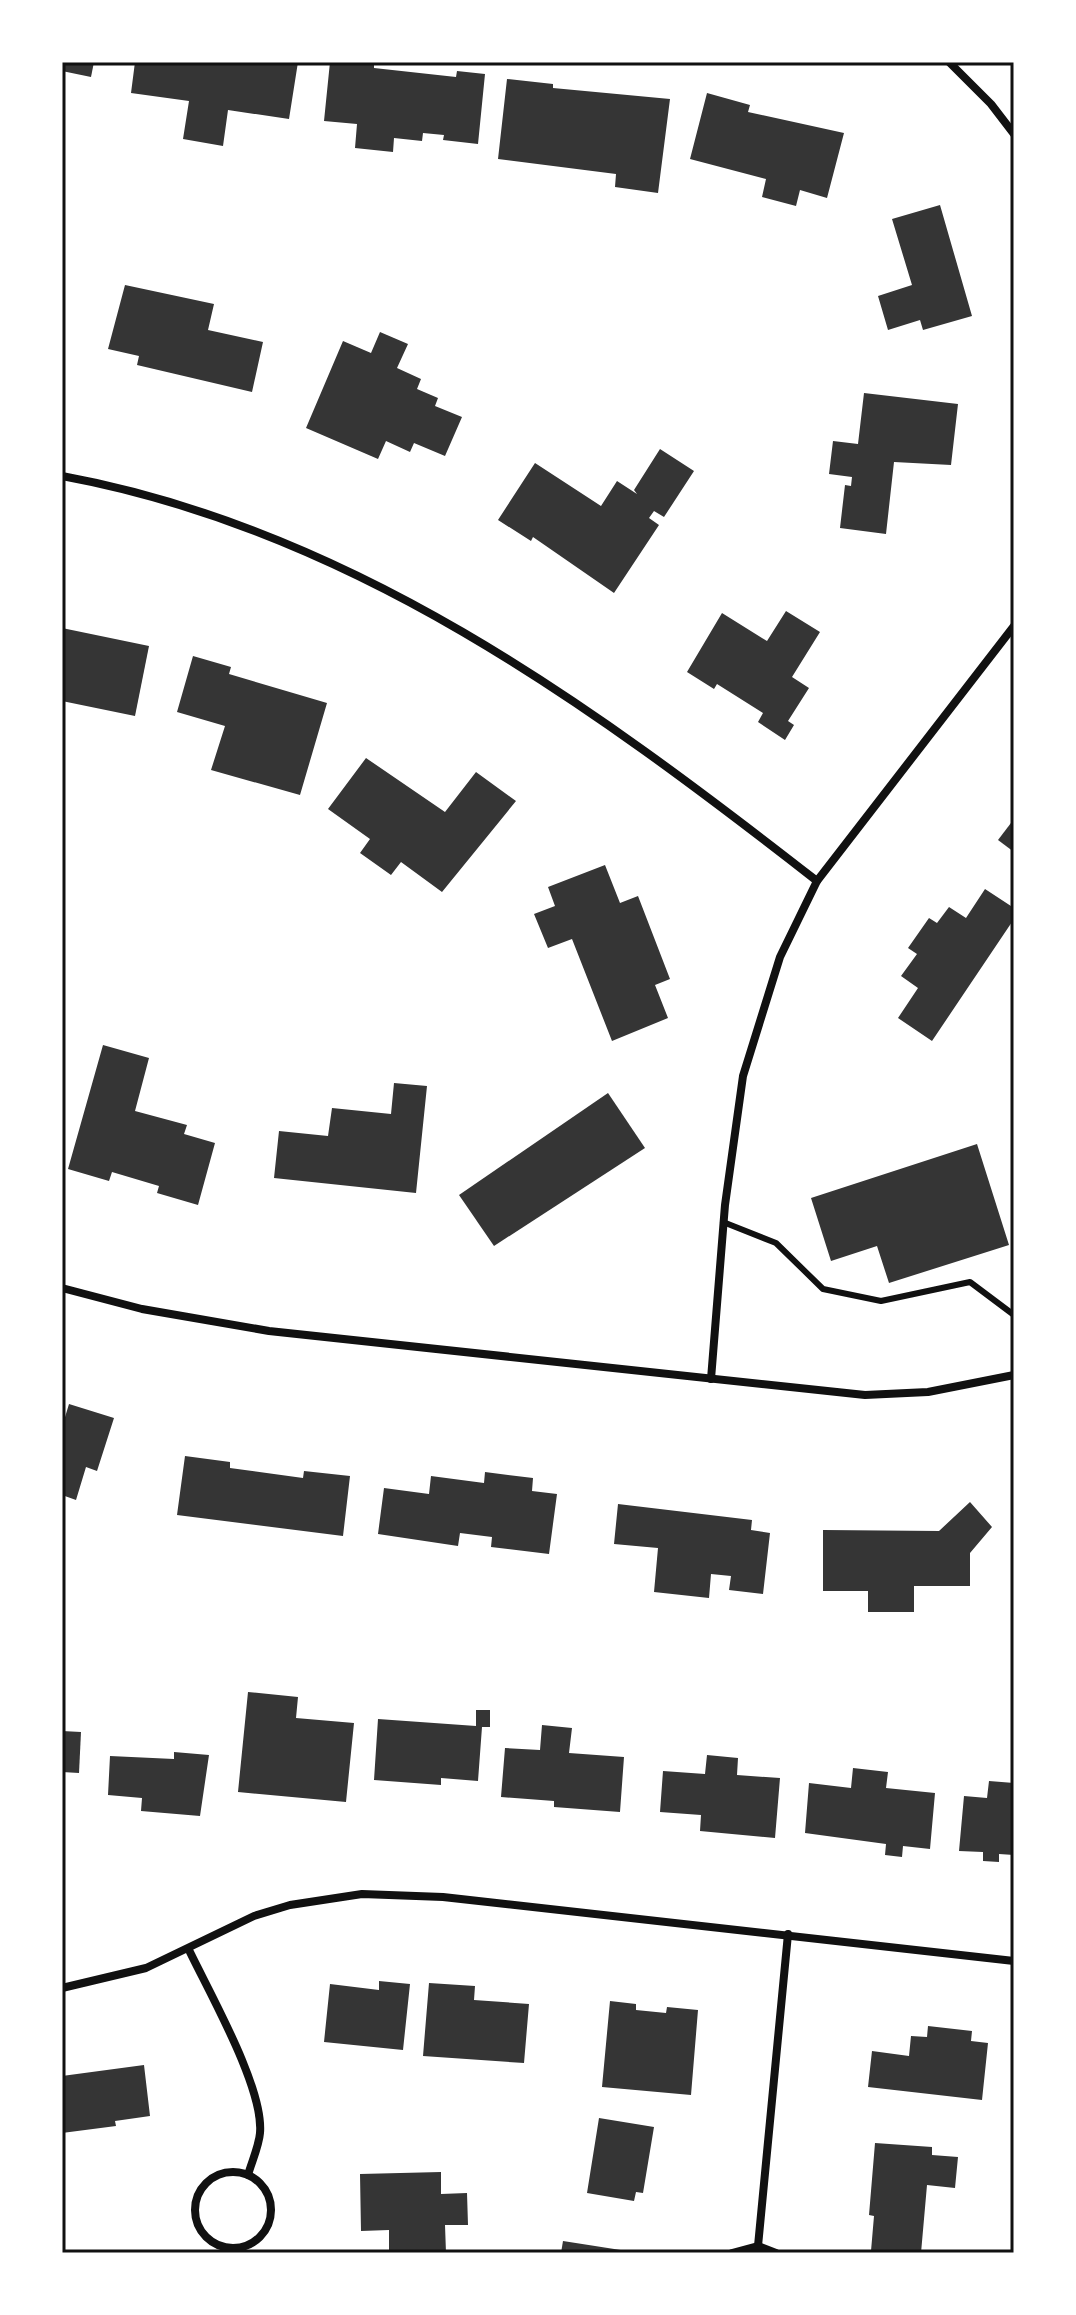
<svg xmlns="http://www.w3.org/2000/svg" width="1076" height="2315" font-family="'PT Sans Narrow',sans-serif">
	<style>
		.building { fill: #353535 }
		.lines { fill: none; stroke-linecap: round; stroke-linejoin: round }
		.service { stroke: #111; stroke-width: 6 }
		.minor { stroke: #111; stroke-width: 8 }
		.neatline { fill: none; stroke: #111; stroke-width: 3 }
	</style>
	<rect width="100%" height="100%" fill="#fff"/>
	<g class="building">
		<path d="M62,62H94L91,77L62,71Z"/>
		<path d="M135,62H298L289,119L228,110L223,146L183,139L189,101L131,93Z"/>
		<path d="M330,62H374V68L456,77L457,71L485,74L478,144L443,140L444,135L423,133L422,141L394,138L393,152L355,148L357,124L324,121Z"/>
		<path d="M507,79L553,84V88L670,99L658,193L615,187L616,174L498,159Z"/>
		<path d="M707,93L750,105L748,112L844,133L827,198L800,190L796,206L762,197L766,179L690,159Z"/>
		<path d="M940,205L972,316L923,330L920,320L888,330L878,296L912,285L892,219Z"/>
		<path d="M125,285L214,304L208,330L263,342L252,392L137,365L139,356L108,349Z"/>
		<path d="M380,332L408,344L397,368L421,379L417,389L438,398L435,406L462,417L445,456L414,443L410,452L386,441L378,459L306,428L343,341L371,353Z"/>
		<path d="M864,393L958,404L951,465L894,462L886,534L840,528L845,485L851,486L852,477L829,474L833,441L858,444Z"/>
		<path d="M660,449L694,471L664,517L654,511L649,518L659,525L614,593L533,537L531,541L498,520L535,463L601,506L617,481L637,494L634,490Z"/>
		<path d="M786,611L820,632L792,677L809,688L788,721L794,725L785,740L758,722L763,713L717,684L714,689L687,672L722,613L767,641Z"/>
		<path d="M62,628L149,646L135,716L62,701Z"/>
		<path d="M193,656L231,667L229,674L327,703L300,795L211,770L225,726L177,712Z"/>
		<path d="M366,758L445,812L476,772L516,801L442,892L401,862L391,875L360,853L370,839L328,809Z"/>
		<path d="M1014,819V852L998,840Z"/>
		<path d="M605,865L620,903L638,896L670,979L655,985L668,1018L612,1041L572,939L548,948L534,914L555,906L548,887Z"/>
		<path d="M985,889L1014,908V919L932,1041L898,1018L918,988L901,976L917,954L908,948L929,918L937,923L949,907L966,918Z"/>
		<path d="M103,1045L149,1058L135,1111L187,1125L184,1134L215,1143L198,1205L157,1193L159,1186L112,1172L109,1181L68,1169Z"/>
		<path d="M394,1083L427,1086L416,1193L274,1178L279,1131L328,1136L332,1108L391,1114Z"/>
		<path d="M608,1093L645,1148L494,1246L459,1195Z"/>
		<path d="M977,1144L1009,1245L889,1283L877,1246L831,1261L811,1198Z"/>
		<path d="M69,1404L114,1418L97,1471L86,1467L76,1500L62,1495V1427Z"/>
		<path d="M185,1456L230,1462V1468L303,1478L304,1471L350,1476L343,1536L177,1515Z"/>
		<path d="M485,1472L533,1478L532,1491L557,1494L549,1554L491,1547L492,1537L460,1533L458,1546L378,1534L384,1488L429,1494L431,1476L484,1483Z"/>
		<path d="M970,1502L992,1527L970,1553V1586H914V1612H868V1591H823V1530L939,1531Z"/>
		<path d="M618,1504L752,1520L751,1530L770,1533L763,1594L729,1590L731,1576L711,1574L709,1598L654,1592L658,1548L614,1544Z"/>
		<path d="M248,1692L298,1697L296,1718L354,1723L346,1802L238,1792Z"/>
		<path d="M476,1710H490V1727H482L478,1781L441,1778V1785L374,1780L378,1719L476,1726Z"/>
		<path d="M542,1725L572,1728L569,1753L624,1757L620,1812L554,1807V1801L501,1797L505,1748L540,1750Z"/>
		<path d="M62,1731L81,1732L79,1773L62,1772Z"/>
		<path d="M174,1752L209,1755L200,1816L141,1811L142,1798L108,1795L110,1756L174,1759Z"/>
		<path d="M707,1755L738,1758L737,1775L780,1778L775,1838L700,1831L701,1815L660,1812L663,1771L705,1774Z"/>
		<path d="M853,1768L888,1772L886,1788L935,1793L930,1849L903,1846L902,1857L885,1855L886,1844L805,1833L809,1783L851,1788Z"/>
		<path d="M989,1781L1014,1783V1855L999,1854V1862L983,1861V1852L959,1851L964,1796L987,1798Z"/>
		<path d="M379,1981L410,1984L403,2050L324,2042L330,1984L379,1990Z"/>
		<path d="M429,1983L475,1986L474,2000L529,2004L524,2063L423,2056Z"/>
		<path d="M610,2001L636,2004V2010L666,2013L667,2007L698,2010L691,2095L602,2087Z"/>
		<path d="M928,2026L972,2031L971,2041L988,2043L982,2100L868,2087L872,2051L909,2056L911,2036L927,2037Z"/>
		<path d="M144,2065L150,2116L115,2121L116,2126L62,2133V2076Z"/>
		<path d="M599,2118L654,2127L643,2193L636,2192L634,2201L587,2193Z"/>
		<path d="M875,2143L932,2147V2155L958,2157L955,2188L927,2185L921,2253L871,2251L874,2216L869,2215Z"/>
		<path d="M441,2172V2194L467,2193L468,2225H445L446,2253H389V2230L361,2231L360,2174Z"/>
		<path d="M563,2241L627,2251L626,2253H561Z"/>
	</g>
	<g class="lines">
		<path class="service" d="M723,1222L776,1243L823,1289L881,1301L970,1282L1014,1315"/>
		<g class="minor">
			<path d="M949,62L991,104L1014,134"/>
			<path d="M62,476C351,529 590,704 817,881"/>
			<path d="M62,1288L142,1309L269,1331L865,1395L928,1392L1014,1375"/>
			<path d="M711,1379L725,1205L743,1076L780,957L817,881L1014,626"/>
			<path d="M189,1950C209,1992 264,2088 260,2133C259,2146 252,2161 248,2175"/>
			<path d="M62,1988L146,1968L254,1916L290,1905L362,1894L443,1897L1014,1961"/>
			<circle cx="233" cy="2210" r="38"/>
			<path d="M758,2246L788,1934"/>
			<path d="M732,2253L758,2246L776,2253"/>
		</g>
	</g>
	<rect width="1076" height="2315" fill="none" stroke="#ffffff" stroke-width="128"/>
	<rect x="64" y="64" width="948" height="2187" class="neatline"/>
</svg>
